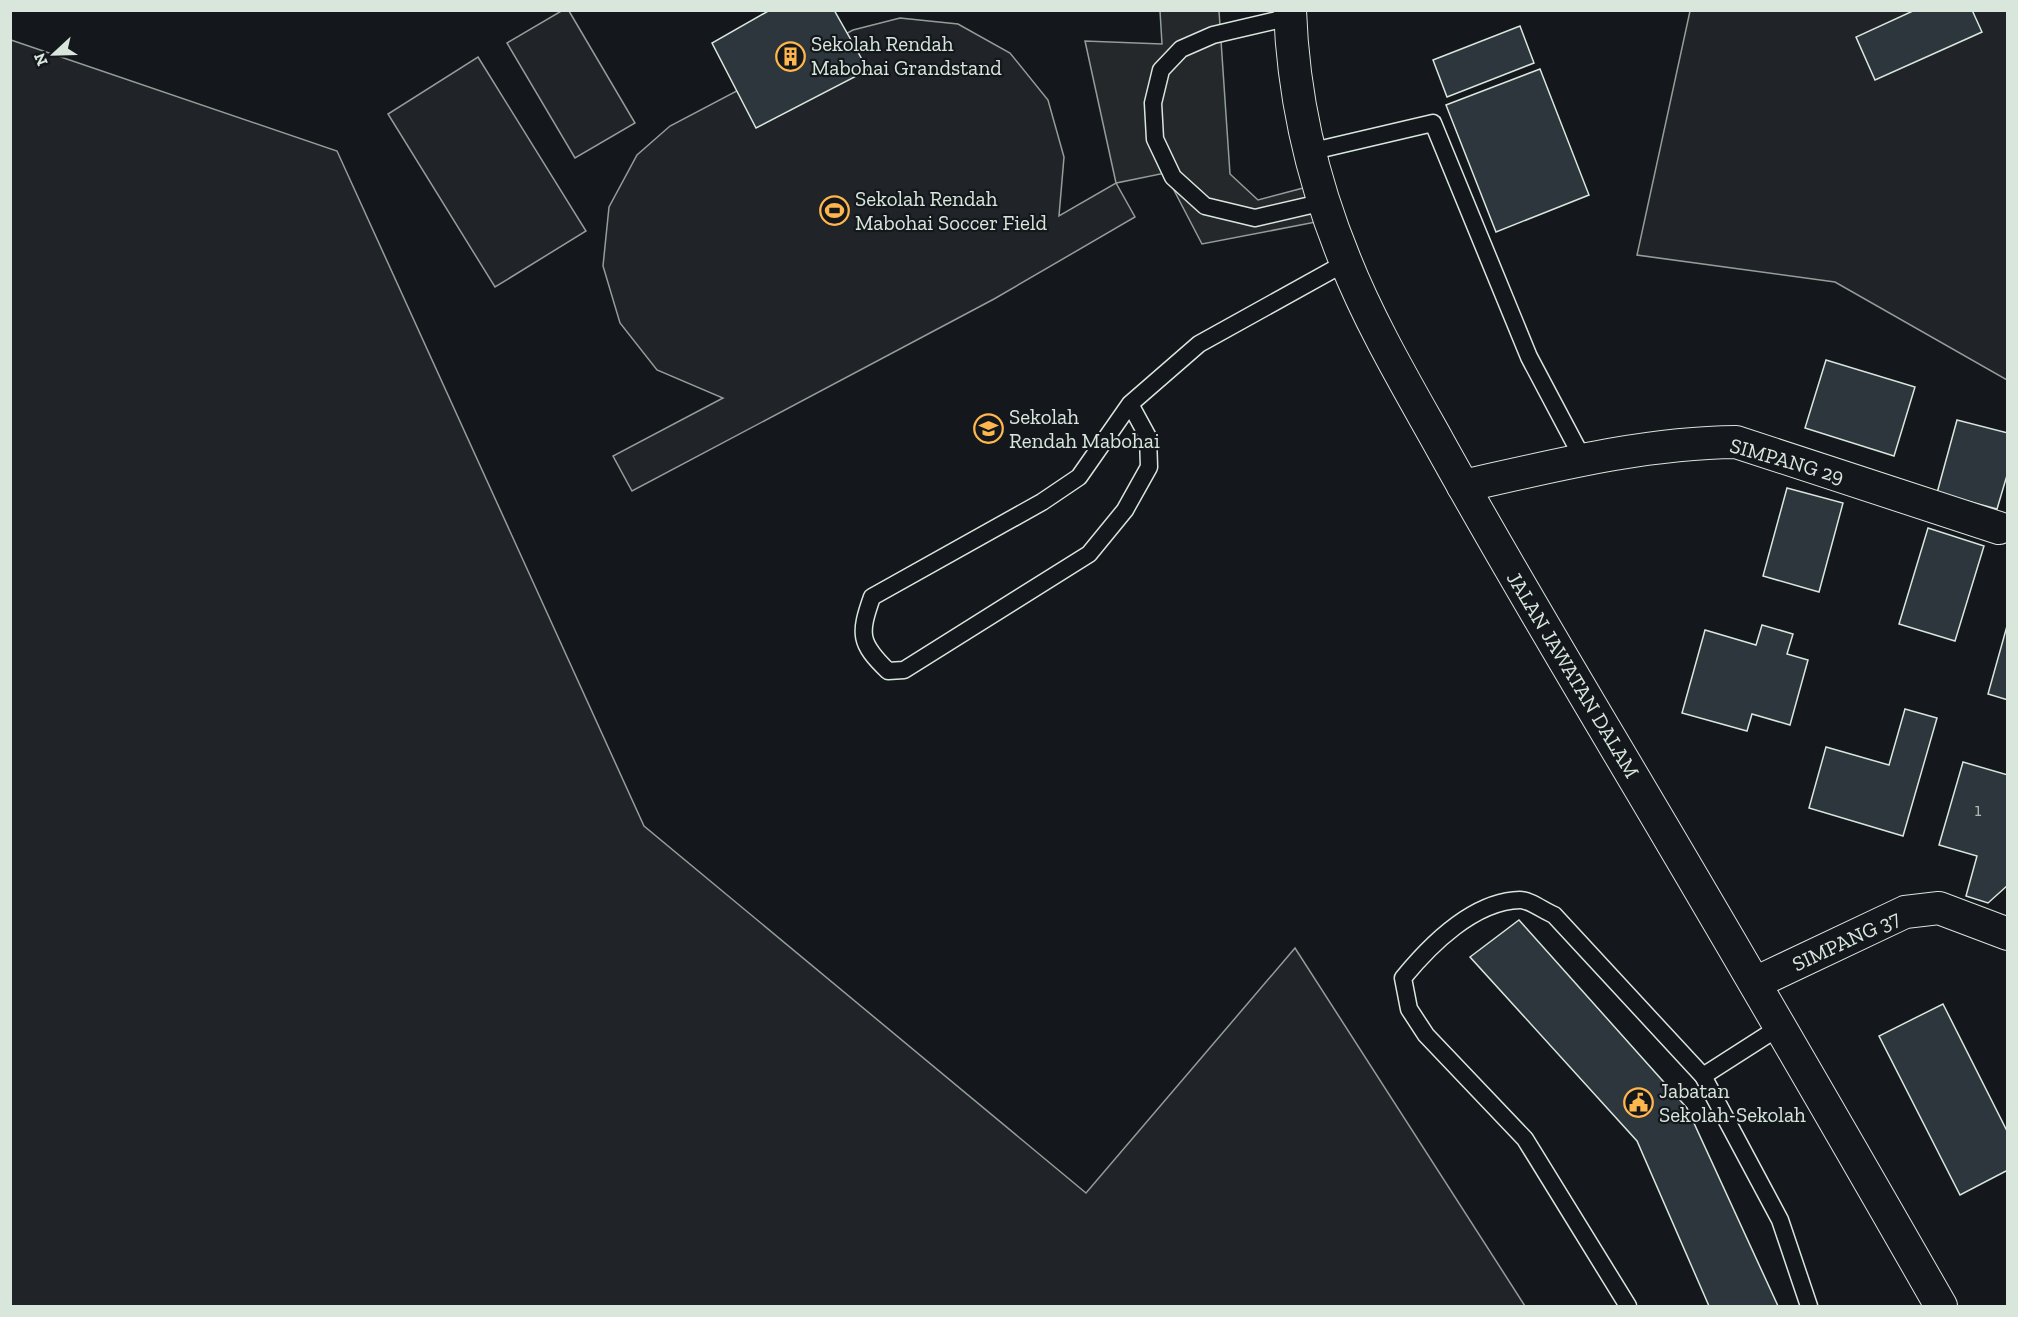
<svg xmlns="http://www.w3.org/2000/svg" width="2018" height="1317" font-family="'Zilla Slab',serif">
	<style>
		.green { fill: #202428; stroke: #939e99; stroke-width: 1.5 }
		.parking { fill: #24282b; stroke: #939e99; stroke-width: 1.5 }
		.building { fill: #2c363c; stroke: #d8e6dc; stroke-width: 1.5 }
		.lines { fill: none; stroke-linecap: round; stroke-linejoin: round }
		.lane-casing { stroke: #d8e6dc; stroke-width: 19 }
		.street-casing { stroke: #d8e6dc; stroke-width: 34 }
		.lane { stroke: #14181c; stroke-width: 16 }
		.street { stroke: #14181c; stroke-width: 32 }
		.labels { text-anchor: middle; stroke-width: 4.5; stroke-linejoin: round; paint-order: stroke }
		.number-label { font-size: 18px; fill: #adbab4 }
		.poi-label { font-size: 21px; fill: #d8e6dc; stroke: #14181c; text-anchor: start }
		.street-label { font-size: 21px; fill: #d8e6dc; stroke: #14181c }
	</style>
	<rect width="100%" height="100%" fill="#14181c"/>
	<g class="green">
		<path d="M563,10L569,11L635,123L575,158L507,43Z"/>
		<path d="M1690,11H2007V380L1835,282L1637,255Z"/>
		<path d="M900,18L958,24L1010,53L1048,100L1064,157L1059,216L1116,183L1135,217L994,299L632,491L613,456L723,398L657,370L620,323L603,266L609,207L637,155L670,126L853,30Z"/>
		<path d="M11,40L337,151L644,826L1086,1193L1295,948L1525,1306H11Z"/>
		<path d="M478,57L586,231L495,287L388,114Z"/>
	</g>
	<path class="parking" d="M1160,11H1219L1230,174L1258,200L1307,187L1316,222L1202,244L1165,173L1116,183L1085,41L1162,44Z"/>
	<g class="building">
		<path d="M770,10H834L868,70L756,128L712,43Z"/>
		<path d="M1915,10H1972L1982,32L1875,80L1856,37Z"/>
		<path d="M1520,26L1534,63L1447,97L1433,60Z"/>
		<path d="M1540,69L1589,195L1496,232L1446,105Z"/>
		<path d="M1826,360L1915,387L1894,456L1805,428Z"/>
		<path d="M1957,420L2008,433V472L1997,509L1937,493Z"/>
		<path d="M1787,488L1843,503L1819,592L1763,576Z"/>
		<path d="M1928,528L1984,546L1955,641L1899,624Z"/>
		<path d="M1762,625L1793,634L1787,654L1808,660L1790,725L1752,714L1747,731L1682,713L1705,630L1756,645Z"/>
		<path d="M2007,626H2008V700L1988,694Z"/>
		<path d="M1905,709L1937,718L1903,836L1809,808L1826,747L1889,765Z"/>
		<path d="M1963,762L2008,775V885L1988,903L1966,896L1977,856L1939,845Z"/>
		<path d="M1519,920L1687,1108L1778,1306H1709L1637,1141L1470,957Z"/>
		<path d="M1943,1004L2008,1133V1170L1960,1195L1879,1036Z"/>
	</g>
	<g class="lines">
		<defs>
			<g id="lane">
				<path d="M1290,17L1213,35L1181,49L1161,70L1153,103L1155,139L1173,177L1205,206L1255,218L1324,202"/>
				<path d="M1309,152L1433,123L1529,357L1583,459"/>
				<path d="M1130,404L1148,437L1149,467L1125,510L1089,554L904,670L888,671C859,643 859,634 872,597L1042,502L1079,477L1130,404L1199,344L1345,263"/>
				<path d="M1703,1076L1781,1026"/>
				<path d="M1628,1306L1525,1139L1426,1035L1409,1009L1403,978C1430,945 1474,901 1520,900C1530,900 1544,911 1554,915L1703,1076L1780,1220L1809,1306"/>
			</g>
			<g id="street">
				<path d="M1290,10C1293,96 1313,182 1345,260C1370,323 1406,384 1439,443C1496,546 1556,647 1616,748C1726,933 1834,1119 1941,1306"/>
				<path d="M1463,486C1553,466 1643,443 1736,442L1999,528"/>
				<path d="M1755,983L1905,912L1939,908L2008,934"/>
			</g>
		</defs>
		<use href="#lane" class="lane-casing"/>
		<use href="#street" class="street-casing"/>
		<use href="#lane" class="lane"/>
		<use href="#street" class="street"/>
	</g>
	<defs>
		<symbol id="building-ring" viewBox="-11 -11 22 22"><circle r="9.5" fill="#14181c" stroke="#ffb74d" stroke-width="1.5"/><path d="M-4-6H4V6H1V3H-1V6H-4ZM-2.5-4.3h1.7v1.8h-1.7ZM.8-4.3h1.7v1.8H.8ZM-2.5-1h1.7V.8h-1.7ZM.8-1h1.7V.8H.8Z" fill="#ffb74d"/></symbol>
		<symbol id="stadium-ring" viewBox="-11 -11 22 22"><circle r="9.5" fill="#14181c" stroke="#ffb74d" stroke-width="1.5"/><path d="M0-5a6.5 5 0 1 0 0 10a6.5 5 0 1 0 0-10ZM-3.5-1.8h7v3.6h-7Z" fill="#ffb74d"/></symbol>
		<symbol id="school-ring" viewBox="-11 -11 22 22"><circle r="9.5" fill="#14181c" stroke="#ffb74d" stroke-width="1.5"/><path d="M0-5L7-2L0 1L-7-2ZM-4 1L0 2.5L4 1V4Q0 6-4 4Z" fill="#ffb74d"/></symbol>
		<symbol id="civic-ring" viewBox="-11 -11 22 22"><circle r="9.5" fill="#14181c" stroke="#ffb74d" stroke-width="1.5"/><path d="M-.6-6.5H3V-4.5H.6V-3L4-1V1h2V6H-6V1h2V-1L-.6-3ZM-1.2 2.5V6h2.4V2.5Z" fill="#ffb74d"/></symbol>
	</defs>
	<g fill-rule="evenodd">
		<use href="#building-ring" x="774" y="40" width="33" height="33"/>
		<use href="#stadium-ring" x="818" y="194" width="33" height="33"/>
		<use href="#school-ring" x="972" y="412" width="33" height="33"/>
		<use href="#civic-ring" x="1622" y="1086" width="33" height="33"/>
	</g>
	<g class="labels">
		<g class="number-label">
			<text x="1978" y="816">1</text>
		</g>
		<g class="poi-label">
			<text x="811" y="51">Sekolah Rendah<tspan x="811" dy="24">Mabohai Grandstand</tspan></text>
			<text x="855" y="206">Sekolah Rendah<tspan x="855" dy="24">Mabohai Soccer Field</tspan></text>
			<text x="1009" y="424">Sekolah<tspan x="1009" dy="24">Rendah Mabohai</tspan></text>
			<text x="1659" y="1098">Jabatan<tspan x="1659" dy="24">Sekolah-Sekolah</tspan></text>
		</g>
		<g class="street-label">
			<text transform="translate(1787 461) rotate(16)" y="7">SIMPANG 29</text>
			<text transform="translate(1573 675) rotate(59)" y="7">JALAN JAWATAN DALAM</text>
			<text transform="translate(1846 941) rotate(-25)" y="7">SIMPANG 37</text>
		</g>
	</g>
	<rect width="2018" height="1317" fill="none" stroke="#d8e6dc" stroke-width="24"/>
	<g transform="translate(54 54) rotate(248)" stroke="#14181c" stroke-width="4.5" paint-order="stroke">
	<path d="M0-4.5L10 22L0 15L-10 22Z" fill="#d8e6dc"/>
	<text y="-9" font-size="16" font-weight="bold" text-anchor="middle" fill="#d8e6dc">N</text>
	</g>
</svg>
